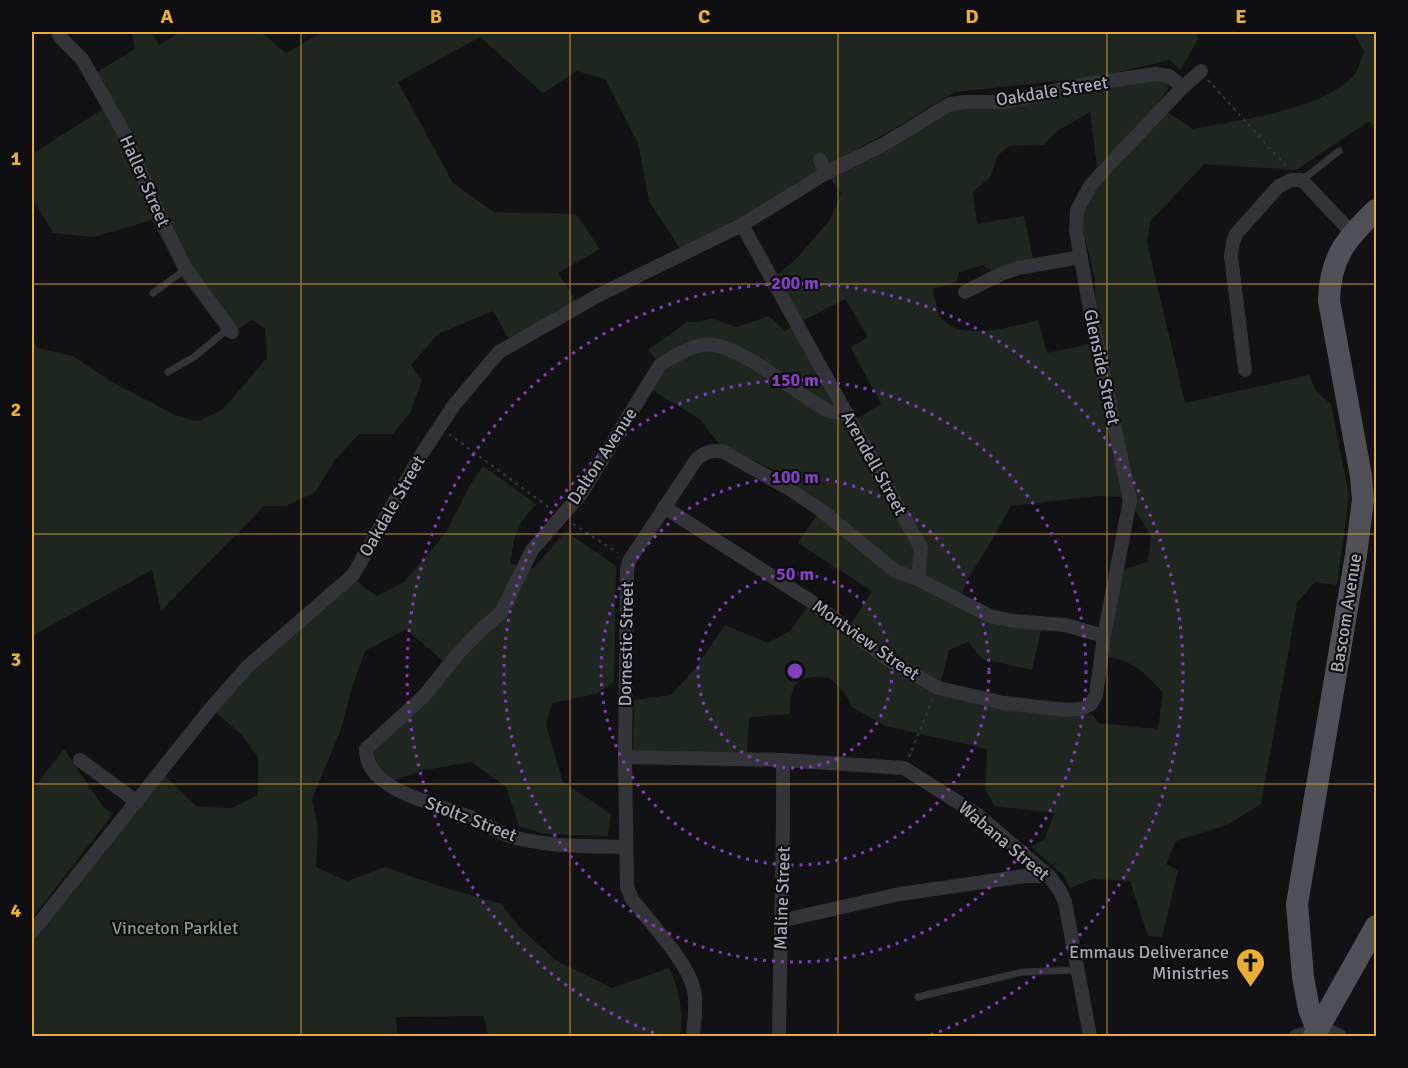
<svg xmlns="http://www.w3.org/2000/svg" width="1408" height="1068" font-family="Signika,sans-serif">
	<style>
		.green { fill: #1f261f }
		.lines { fill: none; stroke-linecap: round; stroke-linejoin: round }
		.path { stroke: #393b3f; stroke-width: 2; stroke-dasharray: 3 4.5; stroke-linecap: butt }
		.lane { stroke: #333438; stroke-width: 7 }
		.street { stroke: #333438; stroke-width: 14 }
		.primary { stroke: #4f5157; stroke-width: 22 }
		.grid { fill: none; stroke: #eaae34; stroke-width: 1.5; stroke-opacity: 0.55 }
		.ring { fill: none; stroke: #813fbd; stroke-width: 3; stroke-dasharray: 3 6 }
		.labels { text-anchor: middle; stroke-width: 4.5; stroke-linejoin: round; paint-order: stroke }
		.street-label { font-size: 18px; fill: #a4a9b4; stroke: #0d0d0f }
		.park-label { font-size: 18px; fill: #7c9e7e; stroke: #0d0d0f }
		.poi-label { font-size: 18px; fill: #a4a9b4; stroke: #0d0d0f; text-anchor: end }
		.centre { fill: #813fbd; stroke: #0d0d0f; stroke-width: 3 }
		.ring-label { font-size: 18px; text-anchor: middle; font-weight: bold; fill: #813fbd; stroke: #0d0d0f; stroke-width: 4.5; stroke-linejoin: round; paint-order: stroke }
		.neatline { fill: none; stroke: #eaae34; stroke-width: 2 }
		.grid-label { font-size: 20px; text-anchor: middle; font-weight: bold; fill: #eaae34 }
	</style>
	<rect width="100%" height="100%" fill="#121214"/>
	<g class="green">
		<path d="M132,32H151L159,45L180,32H261L286,53L323,32H1197L1198,40L1180,70L1170,60L1103,76L955,92L895,128L806,178L739,220L680,249L649,201L638,143L605,79L577,71L543,93L480,37L398,82L453,183L494,212L576,214L600,249L558,273L577,303L510,341L493,311L438,334L411,365L422,381L410,413L393,434H359L334,461L315,492L286,506H264L161,611L152,570L37,633L32,641V338L38,348L73,356L110,381L177,416L198,421L222,410L267,358L265,328L252,320L226,336L183,280L152,220L94,237L53,233L32,197V154L114,102L97,72L135,49Z"/>
		<path d="M1353,32H1376V128L1369,121L1296,170L1204,164L1150,222L1147,243L1185,403L1309,375L1317,393L1331,404L1349,496L1337,585L1315,582L1297,603L1261,804L1227,825L1176,841L1166,864L1178,871L1162,937L1148,936L1130,881L1093,879L1070,888L1063,875L1031,847L1045,839L1054,813L994,806L985,789L987,749L886,726L852,707L845,693L830,678C798,675 790,681 790,714L749,717L747,752H633L634,700L671,695L694,670L725,625L768,643L790,631L808,606L846,633L872,591L798,543L824,505L776,471L718,443L701,420L646,386L660,365L648,350L687,322H700L712,318L736,327L769,316L785,331L793,326L848,424L881,404L851,348L868,337L845,299L802,321L776,275L794,261L830,220L841,193L829,177L953,106L1157,76L1170,81C1169,100 1112,151 1097,167L1090,112L1057,131L1043,145L1010,146L998,155L990,178L973,191L977,224L1024,216L1034,263L994,273L983,265L959,272L956,282L933,289C935,298 936,313 943,320C965,342 1012,326 1038,320L1047,353L1093,343L1123,497L1098,496L1011,506L987,549L966,581L960,606L1042,626L1032,670L982,659L968,642L949,650L938,693L1073,717L1092,714L1098,723L1158,729L1163,693C1148,675 1132,660 1108,657L1121,570L1148,562L1151,536L1134,509L1095,313V279L1080,217L1086,200L1167,112L1193,129C1237,120 1323,110 1353,76C1359,71 1361,58 1364,51Z"/>
		<path d="M483,466L536,504C517,525 513,535 511,564L534,568L566,531L616,566L614,682L596,694L552,703L546,725L563,782L611,814L608,836L544,834L519,826L506,787L471,762L425,770L388,782L375,769L369,750L451,668L406,629L365,651L352,687L341,729L312,799L318,828L316,867L347,881L385,867L439,886L501,904L520,928L557,961L612,988L669,968C679,989 684,1013 680,1036H488L484,1016L396,1017L397,1036H32V933L164,775L196,806L231,808L258,795V757L241,734L208,706L348,571L362,586L377,596L404,582L445,534L470,485Z"/>
		<path d="M64,749L103,807L113,814L32,918V790Z"/>
	</g>
	<g class="lines">
		<g class="path">
			<path d="M1208,80L1287,167"/>
			<path d="M449,434L551,509"/>
			<path d="M573,524L618,553"/>
			<path d="M909,757L933,698"/>
		</g>
		<g class="lane">
			<path d="M1302,180L1339,151"/>
			<path d="M153,293L186,269"/>
			<path d="M168,372L194,357L229,328"/>
			<path d="M918,997L1023,972L1078,970"/>
		</g>
		<g class="street">
			<path d="M58,32L61,38L82,59L124,133L160,217L186,269L232,332"/>
			<path d="M820,160L826,173L886,143L950,104L966,102H1005L1075,86L1155,74L1169,76L1183,87"/>
			<path d="M742,225L921,548L918,579"/>
			<path d="M965,292L1001,274L1018,268L1081,257"/>
			<path d="M1245,370L1231,256L1233,242L1236,234L1279,186L1291,180H1302L1352,233"/>
			<path d="M664,507L812,602L886,658L938,688L1004,703L1067,710L1082,709L1091,704L1096,695L1104,636L1130,500L1092,320L1076,231L1077,210L1090,186L1107,167L1183,87L1201,71"/>
			<path d="M625,757L783,760L904,768L978,815L1049,876L1060,891L1065,902L1090,1036"/>
			<path d="M80,760L137,802"/>
			<path d="M626,847C590,846 552,847 516,838C499,834 486,824 470,817C440,804 365,792 366,749L424,696L457,655L483,628L501,613L532,550L581,494L660,365C673,357 687,348 702,345C735,339 795,393 825,409C831,413 840,413 848,414"/>
			<path d="M780,921L900,894L1025,876H1049"/>
			<path d="M32,932L211,708L247,667L353,575L421,455L454,405L499,352L599,295L742,225L826,173"/>
			<path d="M693,1036C694,1022 697,1005 694,990C688,962 650,923 632,899L627,887L625,757L627,570L629,561L696,460C705,452 712,449 724,452L791,490L821,510L895,571L918,579L990,616L1014,621L1065,625L1104,636"/>
			<path d="M779,1036C780,944 784,852 783,760"/>
			<path d="M1296,1036C1311,1032 1326,1027 1340,1036"/>
		</g>
		<g class="primary">
			<path d="M1317,1030L1309,1009L1303,977L1297,904L1356,555L1363,500L1361,476L1329,301C1330,257 1346,239 1376,210"/>
			<path d="M1314,1036L1376,926"/>
		</g>
	</g>
	<path class="grid" d="M301,32V1036M570,32V1036M838,32V1036M1107,32V1036M32,284H1376M32,534H1376M32,784H1376"/>
	<g class="ring">
		<circle cx="795" cy="671" r="97"/>
		<circle cx="795" cy="671" r="194"/>
		<circle cx="795" cy="671" r="291"/>
		<path d="M662 1036A388 388 0 1 1 928 1036"/>
	</g>
	<defs>
		<symbol id="church-pin" viewBox="-11 -11 22 30"><path d="M0 17L-7.5 6A9.5 9.5 0 1 1 7.5 6Z" fill="#eaae34" stroke="#0d0d0f"/><path d="M-1.2-6h2.4v3.5h3.3v2.4h-3.3V6h-2.4V-.1h-3.3v-2.4h3.3Z" fill="#111"/></symbol>
	</defs>
	<g fill-rule="evenodd">
		<use href="#church-pin" x="1234" y="946" width="33" height="45"/>
	</g>
	<g class="labels">
		<g class="street-label">
			<text transform="translate(1052 91) rotate(-9)" y="6">Oakdale Street</text>
			<text transform="translate(145 181) rotate(66)" y="6">Haller Street</text>
			<text transform="translate(1102 367) rotate(78)" y="6">Glenside Street</text>
			<text transform="translate(602 456) rotate(-57)" y="6">Dalton Avenue</text>
			<text transform="translate(874 463) rotate(61)" y="6">Arendell Street</text>
			<text transform="translate(392 506) rotate(-60)" y="6">Oakdale Street</text>
			<text transform="translate(1346 613) rotate(-81)" y="6">Bascom Avenue</text>
			<text transform="translate(866 640) rotate(35)" y="6">Montview Street</text>
			<text transform="translate(626 644) rotate(-89)" y="6">Dornestic Street</text>
			<text transform="translate(471 819) rotate(21)" y="6">Stoltz Street</text>
			<text transform="translate(1004 841) rotate(40)" y="6">Wabana Street</text>
			<text transform="translate(782 898) rotate(-88)" y="6">Maline Street</text>
		</g>
		<g class="park-label">
			<text x="175" y="934">Vinceton Parklet</text>
		</g>
		<g class="poi-label">
			<text x="1229" y="958">Emmaus Deliverance<tspan x="1229" dy="21">Ministries</tspan></text>
		</g>
	</g>
	<circle cx="795" cy="671" r="9" class="centre"/>
	<g class="ring-label">
		<text x="795" y="289">200 m</text>
		<text x="795" y="386">150 m</text>
		<text x="795" y="483">100 m</text>
		<text x="795" y="580">50 m</text>
	</g>
	<rect width="1408" height="1068" fill="none" stroke="#0d0d0f" stroke-width="66"/>
	<rect x="33" y="33" width="1342" height="1002" class="neatline"/>
	<g class="grid-label">
		<text x="167" y="23">A</text>
		<text x="436" y="23">B</text>
		<text x="704" y="23">C</text>
		<text x="972" y="23">D</text>
		<text x="1241" y="23">E</text>
		<text x="16" y="165">1</text>
		<text x="16" y="416">2</text>
		<text x="16" y="666">3</text>
		<text x="16" y="917">4</text>
	</g>
</svg>
